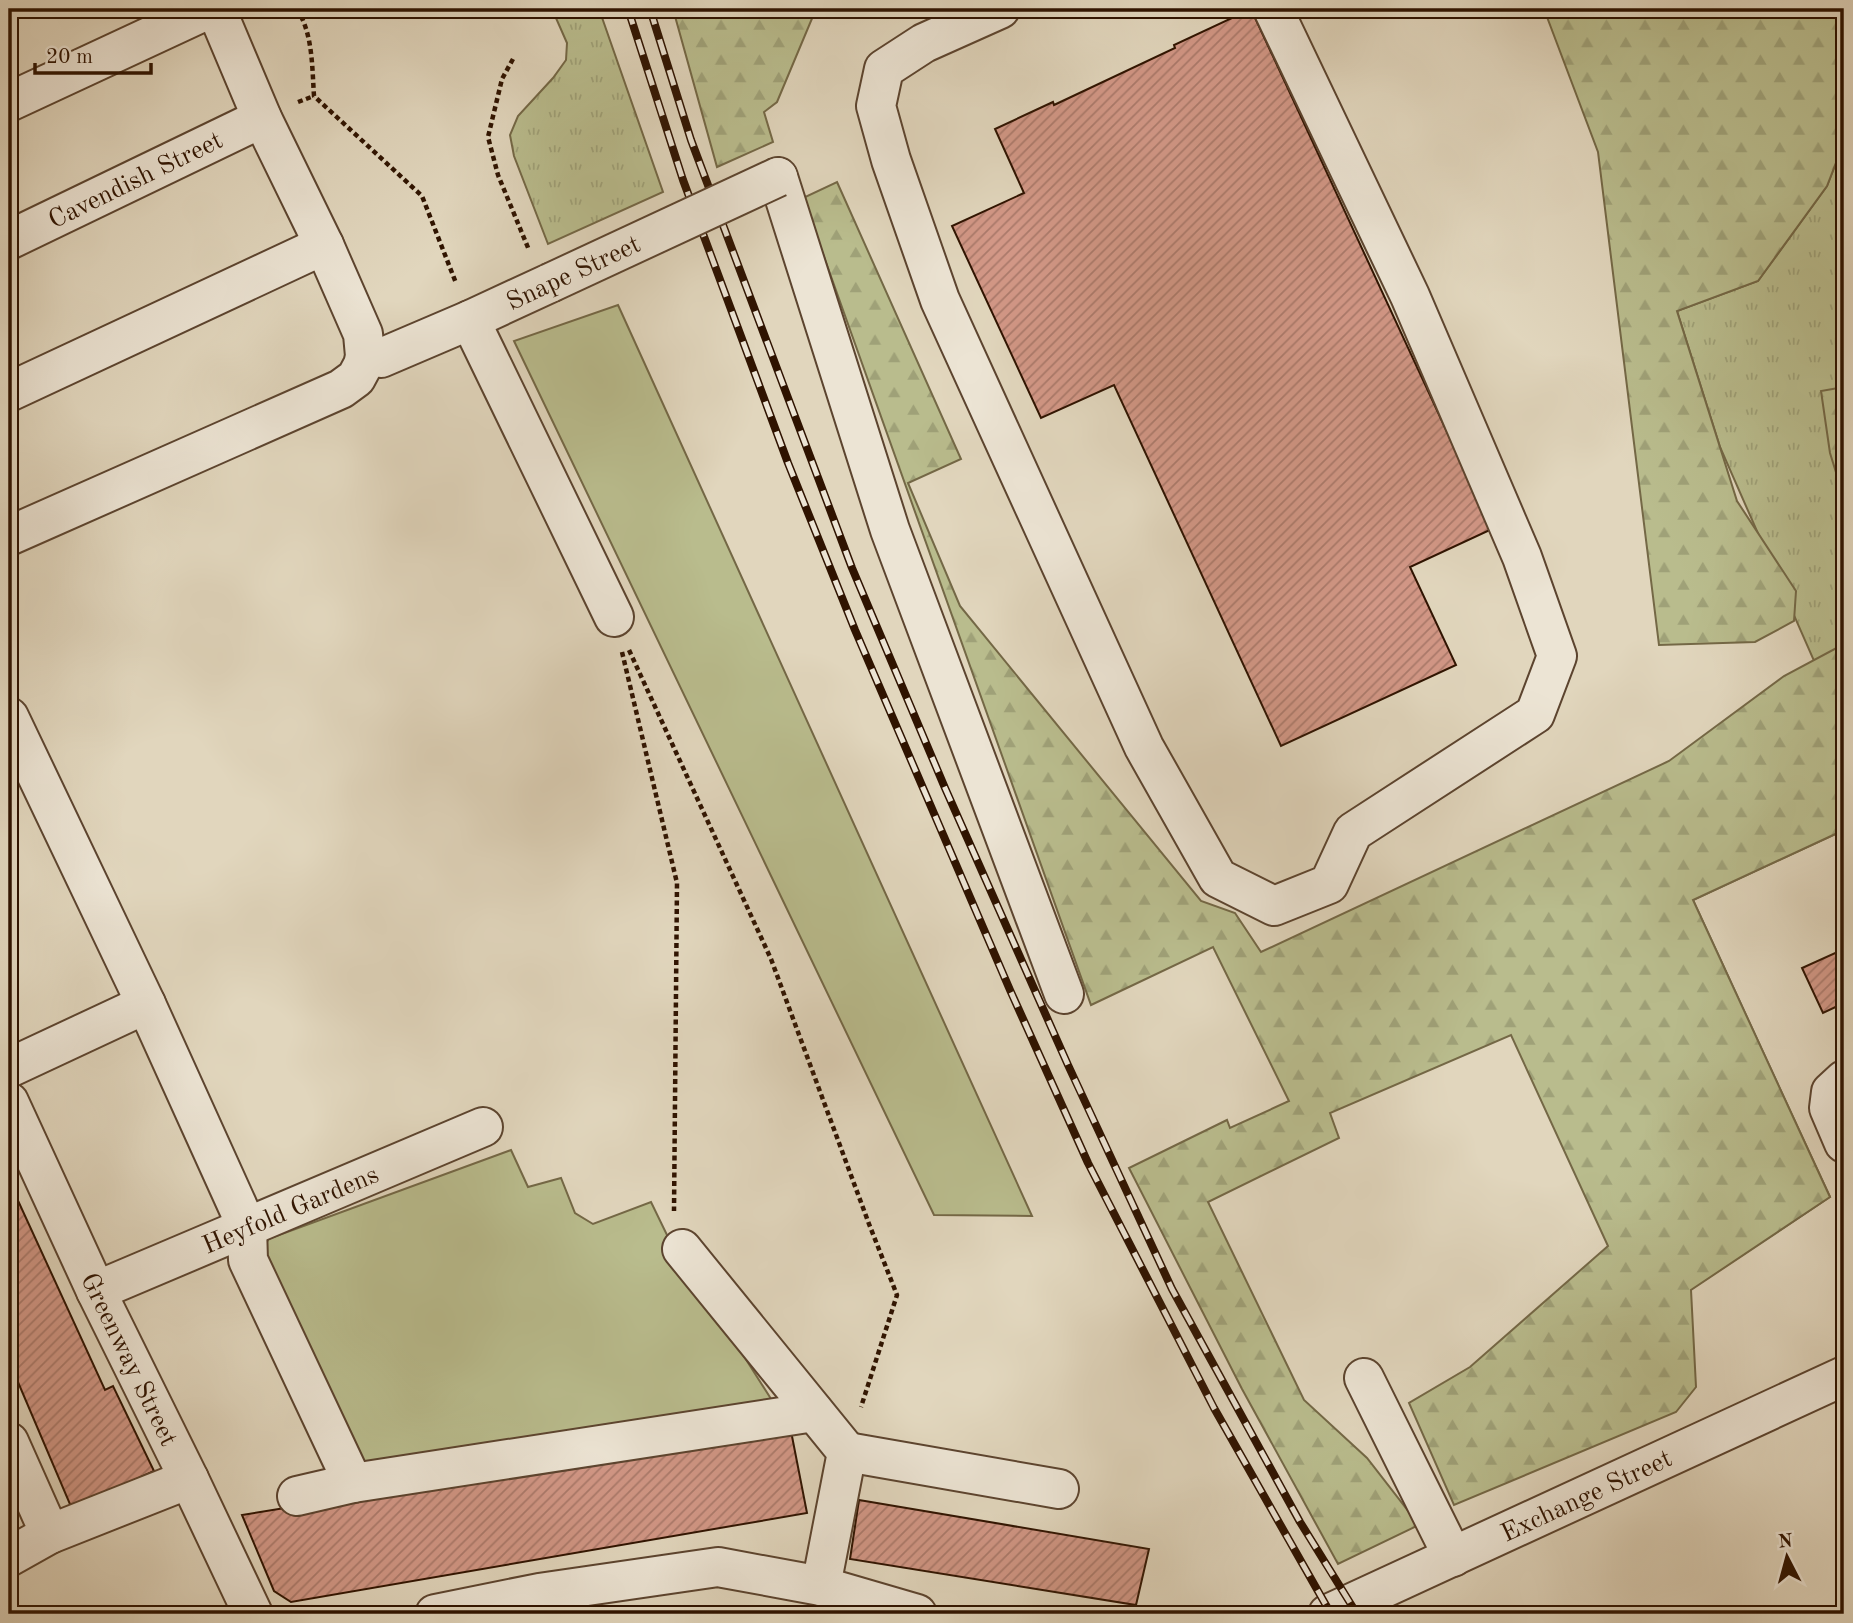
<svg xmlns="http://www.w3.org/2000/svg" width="1853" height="1623" font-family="'Old Standard TT',serif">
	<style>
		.grass { fill: url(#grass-tufts); stroke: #746846; stroke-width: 2 }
		.forest { fill: url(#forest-firs); stroke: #746846; stroke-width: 2 }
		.garden { fill: #b9bc8d; stroke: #746846; stroke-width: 2 }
		.building { fill: url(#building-hatch); stroke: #2f1300; stroke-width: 2 }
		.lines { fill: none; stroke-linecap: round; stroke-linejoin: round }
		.minor-casing { stroke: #5c442f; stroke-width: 42 }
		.path { stroke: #2f1300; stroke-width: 4.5; stroke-dasharray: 5 3.5; stroke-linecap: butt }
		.minor { stroke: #ece4d4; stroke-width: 38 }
		.rail-casing { stroke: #2f1300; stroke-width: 8 }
		.rail { stroke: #ece4d4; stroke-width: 5; stroke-dasharray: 16; stroke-linecap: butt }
		.minor-bridge-casing { stroke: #5c442f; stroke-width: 42; stroke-linecap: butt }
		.minor-bridge { stroke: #ece4d4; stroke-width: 38 }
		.labels { text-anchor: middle; stroke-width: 5; stroke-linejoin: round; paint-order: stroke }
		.street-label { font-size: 26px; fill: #2f1300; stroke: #ece4d4 }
	</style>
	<defs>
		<pattern id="grass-tufts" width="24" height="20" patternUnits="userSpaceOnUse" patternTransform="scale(1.75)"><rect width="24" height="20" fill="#b9bc8d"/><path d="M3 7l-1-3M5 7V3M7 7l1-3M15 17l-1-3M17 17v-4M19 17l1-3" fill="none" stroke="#9fa178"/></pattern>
		<pattern id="forest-firs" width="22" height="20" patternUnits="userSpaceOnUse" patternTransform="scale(1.75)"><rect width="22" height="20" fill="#b9bc8d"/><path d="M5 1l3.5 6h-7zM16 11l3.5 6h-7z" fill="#9fa178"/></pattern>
		<pattern id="building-hatch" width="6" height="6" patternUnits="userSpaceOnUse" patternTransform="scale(1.75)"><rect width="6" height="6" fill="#d29786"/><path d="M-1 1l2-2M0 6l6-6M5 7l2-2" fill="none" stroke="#ab7a6b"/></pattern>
	</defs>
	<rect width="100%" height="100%" fill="#e1d6bd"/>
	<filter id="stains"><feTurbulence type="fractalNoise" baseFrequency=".00286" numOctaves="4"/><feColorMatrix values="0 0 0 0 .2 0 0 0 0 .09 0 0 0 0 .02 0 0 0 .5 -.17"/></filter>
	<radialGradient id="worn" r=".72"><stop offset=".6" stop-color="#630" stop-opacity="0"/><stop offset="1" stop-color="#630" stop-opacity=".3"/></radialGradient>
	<g class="grass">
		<path d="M552,9H599L663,192L548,244L514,156L510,135L518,116L553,78L566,60L567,43Z"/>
		<path d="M1844,142V830L1693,900L1830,1197L1643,1321L1437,871L1826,688L1720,447L1677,311L1758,281L1827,186Z"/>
	</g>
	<g class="forest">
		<path d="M673,9H816L777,102L764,112L773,142L717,167Z"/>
		<path d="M1544,9H1844V142L1827,186L1758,281L1677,311L1737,501L1796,591L1794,621L1755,642L1659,645L1598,152Z"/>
		<path d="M837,182L961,459L908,483L960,606L1201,901L1235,913L1261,952L1669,761L1784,676L1844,644V830L1693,900L1830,1197L1691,1290L1696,1387L1676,1412L1454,1505L1409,1403L1470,1367L1608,1246L1511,1035L1330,1113L1339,1138L1208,1202L1304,1400L1367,1458L1419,1525L1338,1564L1242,1389L1129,1168L1227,1120L1230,1128L1289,1101L1213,947L1091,1005L803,198Z"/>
		<path d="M1844,387V498L1830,453L1821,391Z"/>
	</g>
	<g class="garden">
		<path d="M618,305L1032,1216L934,1215L514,341Z"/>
		<path d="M511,1150L528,1187L561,1178L575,1213L593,1224L651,1202L667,1235L773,1402L373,1473L353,1454L261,1262L268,1239Z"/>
	</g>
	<g class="building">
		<path d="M1251,9L1492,529L1410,567L1456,665L1281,746L1114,385L1041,418L952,226L1024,193L995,129L1053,102L1054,105L1175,48L1174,45Z"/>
		<path d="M1844,949V1003L1823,1013L1802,968Z"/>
		<path d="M9,1181L105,1390L113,1386L154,1471L72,1509L9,1361Z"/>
		<path d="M790,1426L807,1513L291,1602L274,1591L242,1515Z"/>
		<path d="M859,1500L1149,1549L1136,1605L850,1559Z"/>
	</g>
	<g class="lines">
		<defs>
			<g id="minor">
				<path d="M1000,9L924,43L884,69L876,106L891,160L940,300L1144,747L1218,878L1274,906L1329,884L1353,832L1535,714L1557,656L1522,557L1410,296L1273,9"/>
				<path d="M9,102L209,9"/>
				<path d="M778,177L890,530L1064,994"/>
				<path d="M9,240L262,118"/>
				<path d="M470,320L614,617"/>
				<path d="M365,356L381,358L470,320L550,283"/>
				<path d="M9,392L324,245"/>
				<path d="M9,536L341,389L356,378L363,365L365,356L363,334L324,245L262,118L216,9"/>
				<path d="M9,717L146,1004L247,1227L248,1260L353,1483"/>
				<path d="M9,1068L146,1004"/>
				<path d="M1844,1080L1831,1092L1829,1108L1844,1143"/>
				<path d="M9,1102L96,1291L189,1479L253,1614"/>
				<path d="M682,1249L847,1452L821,1586"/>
				<path d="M96,1291L483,1127"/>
				<path d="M1364,1378L1453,1557"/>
				<path d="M9,1442L50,1534L9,1557"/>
				<path d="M847,1452L1059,1489"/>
				<path d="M297,1496L353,1483L814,1412"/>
				<path d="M50,1534L189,1479"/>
				<path d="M435,1614L539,1593L718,1567L821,1586L917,1614"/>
				<path d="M1328,1614L1844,1376"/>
			</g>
		</defs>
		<use href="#minor" class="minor-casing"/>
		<g class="path">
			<path d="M297,9C313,34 312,67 314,96L422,196L456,283"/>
			<path d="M513,59L502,79L488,137L498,175L529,250"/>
			<path d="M298,102L314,96"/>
			<path d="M629,650L771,959L869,1224L897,1295L861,1407"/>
			<path d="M622,652L677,883L674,1211"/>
		</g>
		<use href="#minor" class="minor"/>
		<defs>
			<g id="rail">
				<path d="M628,9L683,180L788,463L855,630L1010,990L1088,1163L1214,1408L1331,1614"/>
				<path d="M650,9L691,140L852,568L945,788L1068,1065L1172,1289L1300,1522L1357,1614"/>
			</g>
		</defs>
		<use href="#rail" class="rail-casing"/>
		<use href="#rail" class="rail"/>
		<defs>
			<path id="minor-bridge" d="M550,283L778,177"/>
		</defs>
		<use href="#minor-bridge" class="minor-bridge-casing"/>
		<use href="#minor-bridge" class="minor-bridge"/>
	</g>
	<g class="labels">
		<g class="street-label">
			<text transform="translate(135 179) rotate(-26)" y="9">Cavendish Street</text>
			<text transform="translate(573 272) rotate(-25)" y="9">Snape Street</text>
			<text transform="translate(290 1209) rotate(-23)" y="9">Heyfold Gardens</text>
			<text transform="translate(130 1359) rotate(64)" y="9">Greenway Street</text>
			<text transform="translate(1586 1495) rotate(-25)" y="9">Exchange Street</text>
		</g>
	</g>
	<rect width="1853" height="1623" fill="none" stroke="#e1d6bd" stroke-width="35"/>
	<rect x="10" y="10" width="1832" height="1602" fill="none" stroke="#2f1300" stroke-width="3.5"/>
	<rect x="18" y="18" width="1818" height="1588" fill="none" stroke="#2f1300" stroke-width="2"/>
	<g transform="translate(1787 1557) rotate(354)" stroke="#ece4d4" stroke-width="5" paint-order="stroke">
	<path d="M0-5L12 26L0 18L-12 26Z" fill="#2f1300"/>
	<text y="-10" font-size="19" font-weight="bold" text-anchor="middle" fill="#2f1300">N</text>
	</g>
	<path d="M35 63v10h116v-10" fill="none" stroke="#2f1300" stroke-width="3.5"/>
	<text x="46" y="63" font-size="21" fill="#2f1300" stroke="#ece4d4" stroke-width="5" paint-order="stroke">20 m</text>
	<rect width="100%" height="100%" filter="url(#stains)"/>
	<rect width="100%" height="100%" fill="url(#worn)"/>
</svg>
